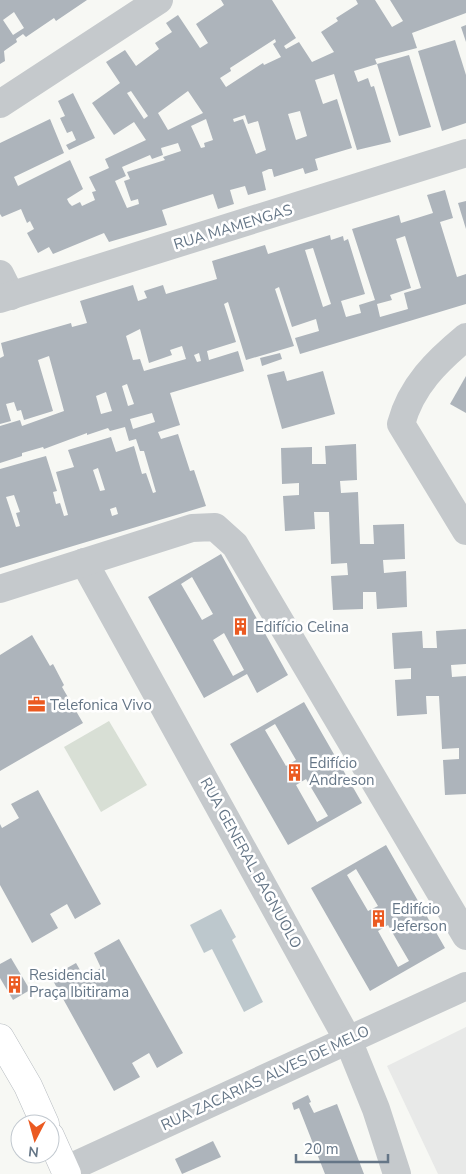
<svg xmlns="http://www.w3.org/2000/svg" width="466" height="1174" font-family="'Nunito Sans',sans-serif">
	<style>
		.built { fill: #e8e9e8 }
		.green { fill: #d8dfd5 }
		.water { fill: #bdc8cd }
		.building { fill: #adb4bb; fill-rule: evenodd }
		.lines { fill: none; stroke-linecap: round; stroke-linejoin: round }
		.secondary-casing { stroke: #b7bcc1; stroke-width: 29 }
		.street { stroke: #c5c9cc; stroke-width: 28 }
		.secondary { stroke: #fff; stroke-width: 28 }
		.labels { text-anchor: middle; stroke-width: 5; stroke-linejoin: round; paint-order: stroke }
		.street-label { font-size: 15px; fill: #657687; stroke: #fff }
		.poi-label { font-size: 15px; fill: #657687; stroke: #fff; text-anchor: start }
	</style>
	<rect width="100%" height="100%" fill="#f7f8f4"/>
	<path class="built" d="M466,1027V1174H438L387,1066Z"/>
	<path class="green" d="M109,721L147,785L101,812L64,747Z"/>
	<path class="water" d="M221,909L236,937L232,940L263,1002L244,1012L212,949L204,953L190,925Z"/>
	<g class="building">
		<path d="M0,0H87L56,21L54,18L26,37L23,34L16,39L17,42L4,51L5,61L0,64ZM14,12L24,28L13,35L3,20Z"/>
		<path d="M221,0H272L296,38L284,46L286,49L299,42L312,62L334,52L321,32L338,21L336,18L358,4L356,0H375L392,27L403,21L390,0H466V13L412,33L417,48L375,59L377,64L409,55L431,127L399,136L377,64L354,71L358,82L368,78L371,87L374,86L391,142L357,150L334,74L315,80L323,104L337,99L352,148L315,159L318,170L305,174L303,168L274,177L272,169H269L262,172L266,190L248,195L245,186L230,190L234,204L218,209L213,194L162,210L167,225L109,242L104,233L53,254L49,247L38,253L27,233L34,229L30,221L27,223L21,209L2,217L0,214V143L50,119L64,153L14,177L18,186L70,160L83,189L67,199L69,203L72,206L80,202L82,206L95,200L92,192L96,191L89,177L109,168L105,159L146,140L134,122L114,135L92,103L120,83L106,62L125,50L136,66L159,49L155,43L172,32L166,23L178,15L200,48L208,43L196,24L224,5ZM275,39L276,42L273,44L281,57L264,65L263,63L226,87L220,78L231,71L230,68ZM131,91L148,116L144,119L127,93ZM188,91L203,113L168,130L158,113ZM300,111L307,136L296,140L288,114ZM245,115L248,124L258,121L266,150L256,154L243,119L234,122L233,119ZM206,119L213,140L204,143L205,147L201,148L191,126ZM178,143L181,151L163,157L165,160L127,172L130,179L124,181L131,201L138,199L139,204L127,208L115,181L126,176L122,167L150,155L152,159L163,155L161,148Z"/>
		<path d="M466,25V42L461,27Z"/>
		<path d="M455,40L466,75V123L442,131L418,51Z"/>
		<path d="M73,93L95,138L69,150L66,145L76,140L72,131L67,133L60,118L65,116L58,101Z"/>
		<path d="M445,190L453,218L440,222L457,277L466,274V304L300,354L295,338L319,331L316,319L292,327L279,287L275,289L294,346L246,360L228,302L224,304L236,342L207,351L209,360L238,351L244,371L170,393L180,425L158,432L161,439L178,434L190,471L194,470L206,506L0,568V469L46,456L57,491L53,492L56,504L60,503L64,516L68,515L56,472L74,467L68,450L111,437L116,452L134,446L142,474L146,473L153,493L156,492L144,451H140L136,439L129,441L125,427L110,431L108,428L87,435V433L44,449L43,447L22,453V456L0,463V426L20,420L22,426L64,411L49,356L38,360L53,411L24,420L21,410L17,411L14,402L6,404L11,421L0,424V358L4,356L1,343L71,323L72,327L87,323L80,301L133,285L138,301L147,298L144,291L163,285L166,294L217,279L212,261L265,245L268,254L330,235L331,240L343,236L344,241L348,239L365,294L341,301L346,317L361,313L359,305L375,300L352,229L399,215L401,223L433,213L427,195ZM405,236L421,288L404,293L408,309L380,317L377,304L392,300L390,295L411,288L396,239ZM313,248L331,304L323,307L305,250ZM140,329L149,363L172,355L170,350L182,346L186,359L144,371L140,359L133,360L126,336ZM199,353L201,361L197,362L194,355ZM127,384L134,404L128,406L122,386ZM106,392L112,411L101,414L96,396ZM152,413L155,422L133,429L130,419ZM98,468L105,490L100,491L93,470ZM14,495L20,512L16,513L20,526L16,527L6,497ZM116,507L118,514L112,516L110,509Z"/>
		<path d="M466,201V229L458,203Z"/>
		<path d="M280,353L282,359L262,366L260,358Z"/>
		<path d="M284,371L287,381L323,371L335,414L282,429L267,375Z"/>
		<path d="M466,376V413L450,404Z"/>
		<path d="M356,444L357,480L340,481L341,493L358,492L360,544H374L373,525L404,524L405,559L383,560L384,573L406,571L407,607L377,609L376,592H363V609L333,610L331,576L348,575L347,563L331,564L329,512H314L315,529L285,531L283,496L299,495V483L282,484L281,448L312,447V464H326L325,446Z"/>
		<path d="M221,554L288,675L257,693L247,674L204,698L148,597ZM192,577L213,614L202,620L181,584ZM224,633L244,670L233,676L213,640Z"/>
		<path d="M466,629V664L451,665L452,677L466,676V794L445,795L443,760L459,759V748L442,749L439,696H426L427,714L397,716L395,680L411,679V668L394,669L392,633L422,631L423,648H437L436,631Z"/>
		<path d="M32,635L50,666L53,664L64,685L62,687L83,723L0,771V655Z"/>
		<path d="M304,702L362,803L288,845L230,744ZM275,724L296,760L286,766L265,730ZM306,779L328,816L317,822L296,785Z"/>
		<path d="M38,790L101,904L75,919L67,904L50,914L58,928L32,943L0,885V824L2,828L19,818L11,804Z"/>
		<path d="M386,845L445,948L370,991L311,888ZM356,869L378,906L368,911L347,875ZM388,925L409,961L398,967L378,931Z"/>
		<path d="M119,939L183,1053L157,1068L149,1053L132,1063L140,1077L114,1091L51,977L76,963L84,977L101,968L94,953Z"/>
		<path d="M11,958L30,990L13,1000L0,978V964Z"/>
		<path d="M308,1095L311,1102L309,1103L314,1113L337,1104L364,1174H325L299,1108L294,1110L292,1103Z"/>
		<path d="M213,1141L221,1157L182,1174L175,1159Z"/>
	</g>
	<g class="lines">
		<defs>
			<g id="secondary">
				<path d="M0,1038L28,1086L45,1124"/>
				<path d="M50,1136L67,1174"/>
			</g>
		</defs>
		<use href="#secondary" class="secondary-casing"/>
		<g class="street">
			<path d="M0,104L159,0"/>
			<path d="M0,274L11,296"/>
			<path d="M0,299L466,153"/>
			<path d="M466,337C437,361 411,386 401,424L466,531"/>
			<path d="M84,562L348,1040L376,1109L397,1174"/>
			<path d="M0,589L192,528L215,527L235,545L466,936"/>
			<path d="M65,1170L466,986"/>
		</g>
		<use href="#secondary" class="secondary"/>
	</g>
	<defs>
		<symbol id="building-bare" viewBox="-9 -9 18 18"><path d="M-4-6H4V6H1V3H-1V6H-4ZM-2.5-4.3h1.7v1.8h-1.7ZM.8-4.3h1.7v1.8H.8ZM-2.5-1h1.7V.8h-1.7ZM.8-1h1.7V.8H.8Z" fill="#eb5a21" stroke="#fff" stroke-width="2.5" paint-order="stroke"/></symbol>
		<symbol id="office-bare" viewBox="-9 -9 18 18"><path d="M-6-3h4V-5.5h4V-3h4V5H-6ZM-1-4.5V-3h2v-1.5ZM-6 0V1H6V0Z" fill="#eb5a21" stroke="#fff" stroke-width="2.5" paint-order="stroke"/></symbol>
	</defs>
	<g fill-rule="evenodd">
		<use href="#building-bare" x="228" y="614" width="25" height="25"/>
		<use href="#office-bare" x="24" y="692" width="25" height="25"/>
		<use href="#building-bare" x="282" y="760" width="25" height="25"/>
		<use href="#building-bare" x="366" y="906" width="25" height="25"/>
		<use href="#building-bare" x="2" y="972" width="25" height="25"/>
	</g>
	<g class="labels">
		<g class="street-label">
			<text transform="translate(233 227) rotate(-17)" y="5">RUA MAMENGAS</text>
			<text transform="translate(251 863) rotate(61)" y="5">RUA GENERAL BAGNUOLO</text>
			<text transform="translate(265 1078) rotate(-25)" y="5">RUA ZACARIAS ALVES DE MELO</text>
		</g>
		<g class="poi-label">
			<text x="255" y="632">Edifício Celina</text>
			<text x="50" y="710">Telefonica Vivo</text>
			<text x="309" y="768">Edifício<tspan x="309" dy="17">Andreson</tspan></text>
			<text x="392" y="914">Edifício<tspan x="392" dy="17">Jeferson</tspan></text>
			<text x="29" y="980">Residencial<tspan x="29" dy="17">Praça Ibitirama</tspan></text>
		</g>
	</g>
	<g transform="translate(35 1139) rotate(186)"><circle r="24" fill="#ffffff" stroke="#c1c8cf"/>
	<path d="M0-4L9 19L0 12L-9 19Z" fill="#eb5a21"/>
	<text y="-8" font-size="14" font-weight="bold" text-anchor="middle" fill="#657687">N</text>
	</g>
	<path d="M296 1154v8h92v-8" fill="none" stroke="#657687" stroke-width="2.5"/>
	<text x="304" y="1154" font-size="15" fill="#657687" stroke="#ffffff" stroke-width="4" paint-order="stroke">20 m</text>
</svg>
